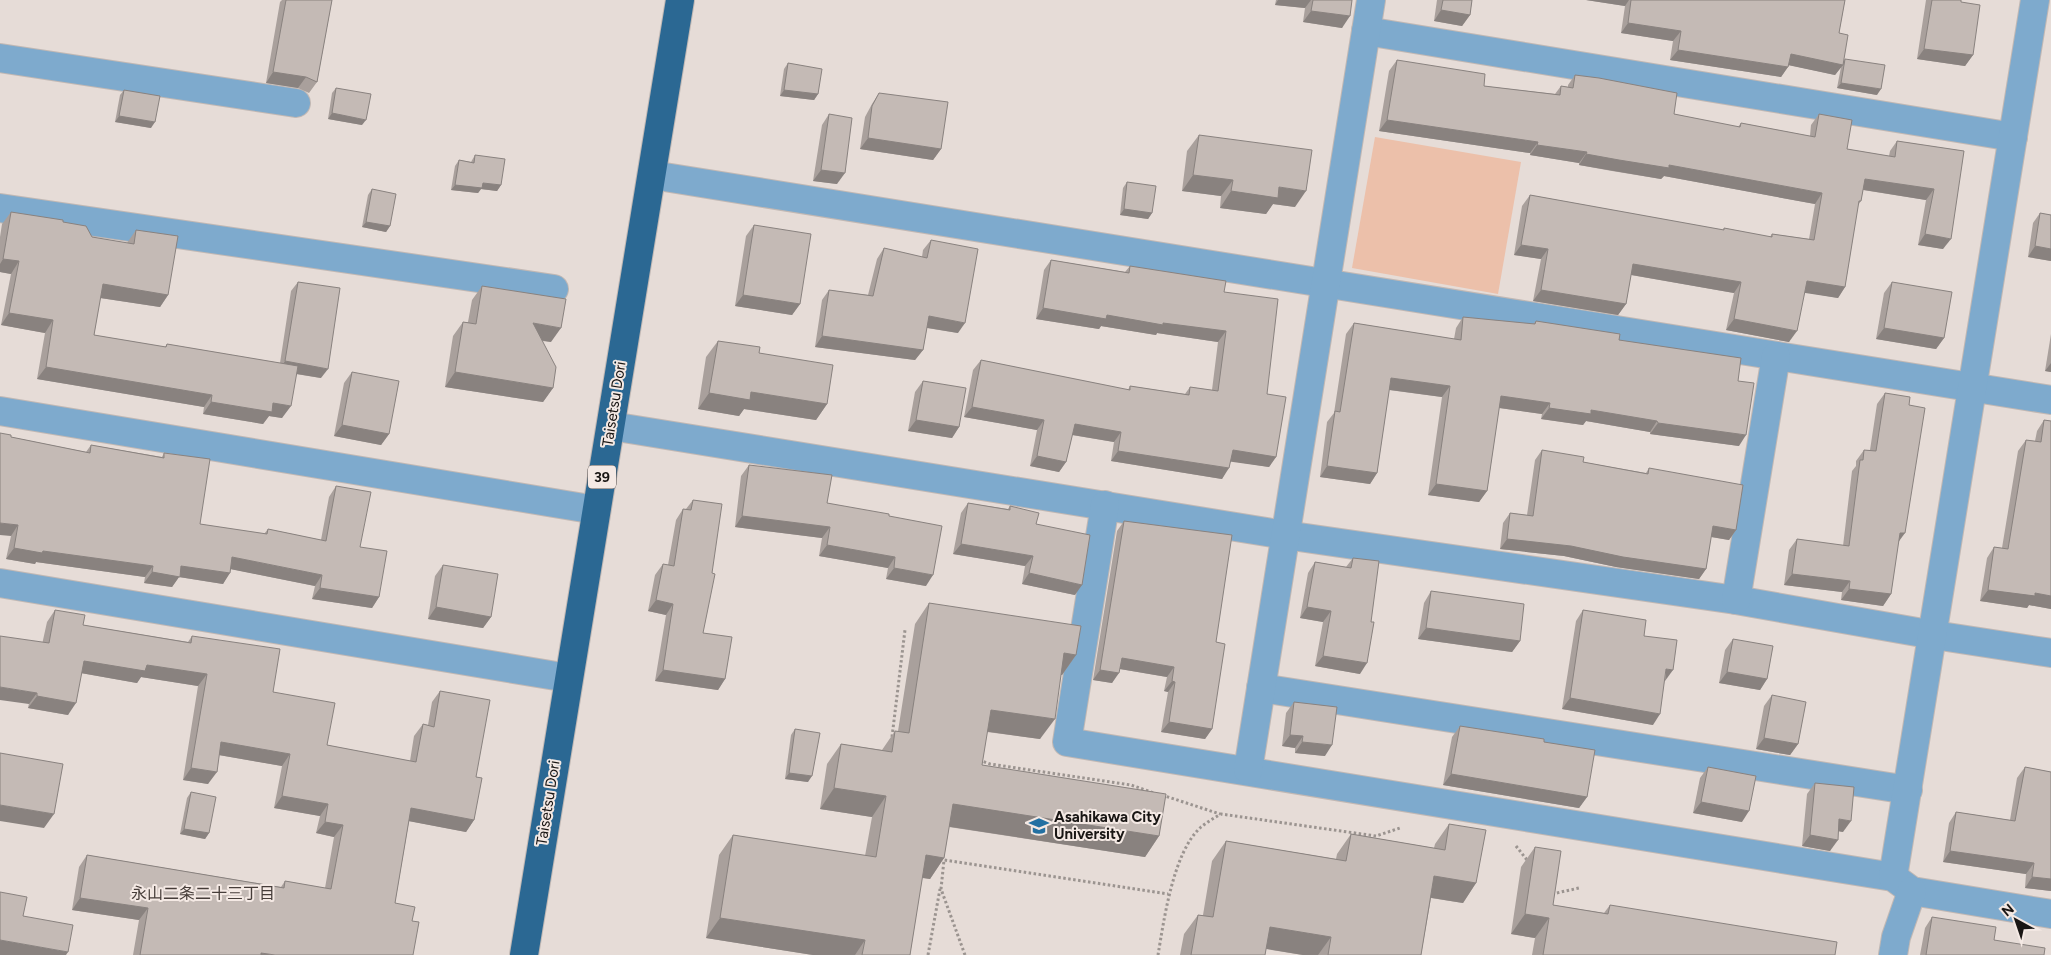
<svg xmlns="http://www.w3.org/2000/svg" width="2051" height="955" font-family="Figtree,'Noto Sans JP',sans-serif">
	<style>
		.green { fill: #ecc0aa }
		.lines { fill: none; stroke-linecap: round; stroke-linejoin: round }
		.minor-casing { stroke: #c1b8b4; stroke-width: 30 }
		.highway-casing { stroke: #c1b8b4; stroke-width: 30 }
		.path { stroke: #9b9490; stroke-width: 3; stroke-dasharray: 2.5 2.5; stroke-linecap: butt }
		.minor { stroke: #7eaacd; stroke-width: 28 }
		.highway { stroke: #2b6893; stroke-width: 28 }
		.wall { fill: #a9a09c }
		.shaded-wall { fill: #89827f }
		.building { fill: #c4bab5; stroke: #89827f }
		.labels { text-anchor: middle; stroke-width: 4; stroke-linejoin: round; paint-order: stroke }
		.shield { fill: #f4e9e4; stroke: #5b5552; stroke-width: 1 }
		.shield-label { font-size: 14px; font-weight: bold; fill: #191614 }
		.street-label { font-size: 15px; fill: #191614; stroke: #f4e9e4 }
		.poi-label { font-size: 15px; font-weight: bold; fill: #191614; stroke: #f4e9e4; text-anchor: start }
		.neighbourhood-label { font-size: 16px; fill: #463d39; stroke: #f4e9e4 }
	</style>
	<rect width="100%" height="100%" fill="#e6dcd7"/>
	<path class="green" d="M1375,137L1521,162L1498,294L1352,268Z"/>
	<g class="lines">
		<defs>
			<g id="minor">
				<path d="M1366,31L2013,137"/>
				<path d="M0,58L296,103"/>
				<path d="M652,175L2051,400"/>
				<path d="M0,208L554,289"/>
				<path d="M0,411L596,510"/>
				<path d="M611,426L1285,535L1736,600L1934,635L2051,653"/>
				<path d="M1105,505L1067,742L1893,877L1912,891L2051,914"/>
				<path d="M0,583L568,678"/>
				<path d="M1736,600L1776,356"/>
				<path d="M1261,688L1908,790"/>
				<path d="M1248,770L1371,0"/>
				<path d="M1893,877L2035,0"/>
				<path d="M1893,955L1896,937L1912,891"/>
			</g>
			<path id="highway" d="M524,955L680,0"/>
		</defs>
		<use href="#minor" class="minor-casing"/>
		<use href="#highway" class="highway-casing"/>
		<g class="path">
			<path d="M892,737L905,630"/>
			<path d="M979,760L990,764L1131,785L1154,793"/>
			<path d="M1162,795L1220,814"/>
			<path d="M1516,846L1527,860L1530,861"/>
			<path d="M1552,894L1579,888"/>
			<path d="M928,955L940,889"/>
			<path d="M965,955L941,889L944,860L1168,894"/>
			<path d="M1158,955C1164,920 1173,852 1201,827C1207,822 1214,818 1221,814L1376,836L1400,828"/>
		</g>
		<use href="#minor" class="minor"/>
		<use href="#highway" class="highway"/>
	</g>
	<g class="wall">
		<path d="M282,0H332L317,82L309,93L298,88L266,83L280,2Z"/>
		<path d="M1276,0H1352L1342,28L1303,22L1305,8L1275,5Z"/>
		<path d="M1437,0H1472L1470,15L1462,26L1434,21Z"/>
		<path d="M1586,0H1845L1839,33L1843,62L1845,59L1877,95L1837,88L1841,67L1835,75L1789,65L1781,77L1670,60L1673,41L1621,33L1625,6Z"/>
		<path d="M1926,0H1961V2L1973,55L1965,66L1917,59Z"/>
		<path d="M1397,60L1484,86L1555,94L1561,86L1568,87V85L1575,75L1674,114L1738,127L1741,123L1810,136L1811,125L1819,114L1847,149L1889,156L1890,151L1897,141L1964,151L1943,249L1918,245L1926,200L1863,190L1861,201L1858,205L1845,287L1838,298L1804,292L1789,342L1726,330L1734,293L1631,275L1626,304L1618,315L1533,301L1541,259L1514,255L1522,206L1530,195L1723,230L1724,228L1770,237L1772,234L1809,239L1815,204L1664,176L1661,179L1612,171L1579,165V163L1530,155V153L1379,131L1389,71Z"/>
		<path d="M788,63L818,94L814,100L780,96L784,69Z"/>
		<path d="M336,88L362,125L328,119L332,93Z"/>
		<path d="M124,90L151,128L115,122L120,95Z"/>
		<path d="M879,93L941,149L933,160L860,149L865,117L872,104Z"/>
		<path d="M829,114L837,184L813,181L822,125Z"/>
		<path d="M1199,135L1295,207L1273,204L1266,214L1220,208L1221,196L1182,191L1187,151Z"/>
		<path d="M475,155L501,185L497,191L481,189L478,193L451,190L455,166L459,160L471,162Z"/>
		<path d="M1127,182L1152,213L1148,219L1120,215L1123,188Z"/>
		<path d="M372,189L390,226L386,232L362,227L368,195Z"/>
		<path d="M11,212L63,222L92,237L127,243L136,230L168,295L160,307L100,298L94,335L165,347L167,344L280,363L291,291L298,282L321,378L296,374L282,418L269,416L263,424L203,414L204,407L37,379L45,333L1,325L11,274L0,272V237L2,224Z"/>
		<path d="M2040,213L2051,215V261L2028,257L2033,223Z"/>
		<path d="M754,225L800,304L792,315L735,306L746,236Z"/>
		<path d="M931,240L958,333L927,328L923,350L915,360L815,347L822,300L829,290L868,295L877,259L884,248L922,257L923,250Z"/>
		<path d="M1051,260L1125,272L1130,266L1224,292L1267,394L1276,457L1269,467L1231,461L1222,479L1111,461L1114,442L1072,435L1066,462L1059,472L1030,466L1037,430L964,417L973,370L981,360L1128,390L1130,386L1185,394L1190,387L1212,390L1218,342L1157,333L1156,335L1101,326L1099,329L1036,319L1044,270Z"/>
		<path d="M1892,282L1944,338L1936,349L1876,339L1884,293Z"/>
		<path d="M482,286L551,342L542,341L553,388L543,402L445,387L453,336L463,322H468L472,300Z"/>
		<path d="M1463,317L1533,324L1536,321L1619,340L1738,381L1739,446L1650,434V432L1586,421L1583,425L1541,419L1542,414L1499,408L1487,491L1479,502L1428,495L1442,397L1389,390L1377,473L1370,484L1320,477L1327,422L1334,413L1346,334L1354,323L1454,339L1456,328Z"/>
		<path d="M2051,334V372L2045,371Z"/>
		<path d="M718,341L759,353L827,404L816,420L744,409L739,416L698,409L706,357Z"/>
		<path d="M352,372L389,434L381,445L334,436L344,383Z"/>
		<path d="M923,381L959,427L952,438L908,431L915,392Z"/>
		<path d="M1885,393L1909,405L1898,543L1891,594L1883,606L1841,600L1842,592L1784,585L1789,550L1797,539L1843,546L1852,471L1856,466V461L1864,450H1870L1877,404Z"/>
		<path d="M2044,420L2051,421V609L2029,605L2027,608L1980,601L1987,558L1994,547L2002,548L2018,451L2026,440L2035,441L2037,431Z"/>
		<path d="M11,437L86,452L91,445L162,457L164,453L200,524L264,534L268,529L321,540L329,497L336,486L379,597L372,608L312,599L315,586L231,569L223,584L179,577L172,587L144,583L145,577L36,562L35,564L6,559L11,536Z"/>
		<path d="M1542,450L1583,462L1646,473L1649,468L1736,530L1729,540L1711,537L1706,569L1699,579L1616,567L1564,556L1500,549L1503,523L1510,513L1527,515L1535,460Z"/>
		<path d="M749,465L827,503L889,516L926,586L886,579L888,568L819,556L822,538L735,527L741,476Z"/>
		<path d="M693,500L703,633L725,679L718,690L655,681L666,615L648,611L655,575L663,564L668,565L676,520L683,509H686Z"/>
		<path d="M968,503L1008,509L1010,506L1036,524L1075,595L1022,584L1025,566L953,554L961,513Z"/>
		<path d="M1124,521L1216,642L1212,729L1205,739L1161,732L1168,692L1164,691L1167,677L1120,669L1112,683L1093,680L1117,531Z"/>
		<path d="M1353,558L1360,674L1315,666L1323,622L1300,618L1308,573L1315,562L1346,567Z"/>
		<path d="M443,565L491,617L483,628L428,619L435,576Z"/>
		<path d="M1431,591L1520,641L1512,652L1418,639L1424,603Z"/>
		<path d="M929,603L1076,655L1062,675H1061L1040,739L987,732L982,765L1159,836L1145,857L949,827L944,858L930,879L922,878L910,955H813L706,938L719,855L733,835L865,856L872,817L820,809L827,764L841,744L882,750L895,731H898L915,624Z"/>
		<path d="M55,610L83,625L188,642L192,636L273,692L327,745L410,761L414,736L423,724L428,725L432,702L440,691L476,777L474,820L466,832L409,821L395,903L412,921L413,955H133L139,920L72,910L79,867L87,855L281,887L285,881L325,888L334,837L316,833L320,816L274,808L282,766L219,755L208,784L183,780L198,686L141,677L137,683L81,673L68,715L28,708L47,622Z"/>
		<path d="M1583,610L1644,636L1653,725L1562,709L1576,621Z"/>
		<path d="M1733,639L1767,679L1760,690L1719,683L1725,650Z"/>
		<path d="M1772,695L1798,744L1790,755L1756,749L1764,706Z"/>
		<path d="M1294,702L1325,756L1295,753V748L1282,746L1286,713Z"/>
		<path d="M1460,726L1544,742L1587,797L1579,808L1443,785L1452,737Z"/>
		<path d="M795,729L808,782L785,779L791,735Z"/>
		<path d="M1708,767L1742,822L1693,813L1700,778Z"/>
		<path d="M2025,767L2051,772V891L2025,888L2026,874L1943,862L1949,823L1956,812L2010,820L2017,778Z"/>
		<path d="M1815,783L1843,832L1838,831L1830,851L1802,846L1807,794Z"/>
		<path d="M191,792L209,833L205,839L180,834L187,798Z"/>
		<path d="M1449,824L1476,883L1463,903L1431,898L1421,955H1303L1266,949L1265,955H1180L1184,934L1198,915H1203L1212,861L1226,841L1336,859L1337,854L1351,834L1434,848L1435,844Z"/>
		<path d="M1535,847L1553,905L1604,913L1610,905L1835,955H1532L1535,938L1511,934L1521,867Z"/>
		<path d="M1932,917L1994,940L2044,955H1920L1925,928Z"/>
	</g>
	<g class="shaded-wall">
		<path d="M1278,0H1311L1305,8L1275,5Z"/>
		<path d="M1586,0H1629L1625,6Z"/>
		<path d="M1441,10L1470,15L1462,26L1434,21Z"/>
		<path d="M1311,11L1350,16L1342,28L1303,22Z"/>
		<path d="M1628,23L1681,31L1673,41L1621,33Z"/>
		<path d="M1924,49L1973,55L1965,66L1917,59Z"/>
		<path d="M1678,50L1788,67L1781,77L1670,60Z"/>
		<path d="M1791,54L1843,65L1835,75L1783,64Z"/>
		<path d="M273,72L306,77L298,88L266,83Z"/>
		<path d="M1841,83L1881,89L1877,95L1837,88Z"/>
		<path d="M784,90L818,94L814,100L780,96Z"/>
		<path d="M332,113L366,120L362,125L328,119Z"/>
		<path d="M119,116L155,122L151,128L115,122Z"/>
		<path d="M1387,120L1538,142L1530,153L1379,131Z"/>
		<path d="M868,138L941,149L933,160L860,149Z"/>
		<path d="M1537,145L1587,152L1579,163L1530,155Z"/>
		<path d="M1586,154L1669,165L1822,193L1815,204L1664,176L1661,179L1579,165Z"/>
		<path d="M821,170L845,173L837,184L813,181Z"/>
		<path d="M1193,175L1233,180L1221,196L1182,191Z"/>
		<path d="M1865,179L1934,189L1926,200L1858,189Z"/>
		<path d="M483,183L501,185L497,191L481,189L478,193L451,190L455,185Z"/>
		<path d="M1279,187L1306,191L1295,207L1273,204L1266,214L1220,208L1231,191Z"/>
		<path d="M1124,209L1152,213L1148,219L1120,215Z"/>
		<path d="M366,222L390,226L386,232L362,227Z"/>
		<path d="M1925,234L1951,239L1943,249L1918,245Z"/>
		<path d="M1521,245L1548,249L1541,259L1514,255Z"/>
		<path d="M2035,246L2051,249V261L2028,257Z"/>
		<path d="M3,259L19,261L11,274L0,272V264Z"/>
		<path d="M1633,264L1741,282L1734,293L1626,274Z"/>
		<path d="M1807,281L1845,287L1838,298L1799,292Z"/>
		<path d="M103,284L168,295L160,307L94,297Z"/>
		<path d="M1541,290L1626,304L1618,315L1533,301Z"/>
		<path d="M743,295L800,304L792,315L735,306Z"/>
		<path d="M1043,308L1107,315L1226,331L1218,342L1157,333L1156,335L1101,326L1099,329L1036,319Z"/>
		<path d="M9,313L53,320L45,333L1,325Z"/>
		<path d="M929,316L965,323L958,333L922,327Z"/>
		<path d="M1734,319L1797,331L1789,342L1726,330Z"/>
		<path d="M533,323L561,328L551,342L522,337Z"/>
		<path d="M1884,328L1944,338L1936,349L1876,339Z"/>
		<path d="M822,336L923,350L915,360L815,347Z"/>
		<path d="M285,361L328,369L321,378L279,371Z"/>
		<path d="M2051,363V372L2045,371Z"/>
		<path d="M46,367L212,395L204,407L37,379Z"/>
		<path d="M455,372L553,388L543,402L445,387Z"/>
		<path d="M1391,378L1450,386L1442,397L1383,389Z"/>
		<path d="M751,392L827,404L816,420L744,409L739,416L698,409L709,393Z"/>
		<path d="M1501,396L1550,403L1542,414L1493,407Z"/>
		<path d="M211,402L273,403L291,406L282,418L269,416L263,424L203,414Z"/>
		<path d="M972,407L1044,420L1037,430L964,417Z"/>
		<path d="M1549,408L1591,410L1657,421L1650,432L1586,421L1583,425L1541,419Z"/>
		<path d="M916,420L959,427L952,438L908,431Z"/>
		<path d="M1658,423L1746,435L1739,446L1650,434Z"/>
		<path d="M1075,424L1121,432L1114,442L1067,434Z"/>
		<path d="M342,425L389,434L381,445L334,436Z"/>
		<path d="M1233,450L1276,457L1269,467L1226,461Z"/>
		<path d="M1118,451L1229,468L1222,479L1111,461Z"/>
		<path d="M1037,456L1066,462L1059,472L1030,466Z"/>
		<path d="M1327,466L1377,473L1370,484L1320,477Z"/>
		<path d="M1436,484L1487,491L1479,502L1428,495Z"/>
		<path d="M742,516L830,527L822,538L735,527Z"/>
		<path d="M0,523L18,525L11,536L0,535Z"/>
		<path d="M1713,526L1736,530L1729,540L1706,536Z"/>
		<path d="M1900,533H1905L1897,544Z"/>
		<path d="M1507,539L1571,546L1706,569L1699,579L1616,567L1564,556L1500,549Z"/>
		<path d="M961,544L1033,556L1025,566L953,554Z"/>
		<path d="M827,545L895,557L888,568L819,556Z"/>
		<path d="M14,548L43,551L153,566L145,577L36,562L35,564L6,559Z"/>
		<path d="M232,557L322,575L315,586L225,568Z"/>
		<path d="M181,566L230,573L223,584L179,577L172,587L144,583L152,572Z"/>
		<path d="M894,568L933,575L926,586L886,579Z"/>
		<path d="M1029,573L1082,585L1075,595L1022,584Z"/>
		<path d="M1792,574L1850,581L1842,592L1784,585Z"/>
		<path d="M320,588L379,597L372,608L312,599Z"/>
		<path d="M1849,589L1891,594L1883,606L1841,600Z"/>
		<path d="M1988,590L2035,593L2051,596V609L2029,605L2027,608L1980,601Z"/>
		<path d="M656,600L673,604L666,615L648,611Z"/>
		<path d="M436,607L491,617L483,628L428,619Z"/>
		<path d="M1307,607L1331,611L1323,622L1300,618Z"/>
		<path d="M1426,628L1520,641L1512,652L1418,639Z"/>
		<path d="M1064,653L1076,655L1062,675L1050,674Z"/>
		<path d="M1323,656L1367,663L1360,674L1315,666Z"/>
		<path d="M1122,658L1174,667L1167,677L1114,668Z"/>
		<path d="M84,661L147,665L207,674L198,686L141,677L137,683L75,672Z"/>
		<path d="M1666,669L1673,670L1665,681Z"/>
		<path d="M663,670L725,679L718,690L655,681Z"/>
		<path d="M1100,670L1119,673L1112,683L1093,680Z"/>
		<path d="M1727,672L1767,679L1760,690L1719,683Z"/>
		<path d="M1172,681L1175,682L1168,692L1164,691Z"/>
		<path d="M0,687L37,693L29,704L0,700Z"/>
		<path d="M37,696L76,703L68,715L28,708Z"/>
		<path d="M1570,698L1660,714L1653,725L1562,709Z"/>
		<path d="M991,710L1055,719L1040,739L976,730Z"/>
		<path d="M1169,722L1212,729L1205,739L1161,732Z"/>
		<path d="M1290,735L1303,736L1295,748L1282,746Z"/>
		<path d="M1764,738L1798,744L1790,755L1756,749Z"/>
		<path d="M221,742L290,754L282,766L213,754Z"/>
		<path d="M1302,742L1332,745L1325,756L1295,753Z"/>
		<path d="M191,768L217,772L208,784L183,780Z"/>
		<path d="M789,773L812,776L808,782L785,779Z"/>
		<path d="M1451,774L1587,797L1579,808L1443,785Z"/>
		<path d="M834,788L886,796L872,817L820,809Z"/>
		<path d="M282,796L328,804L320,816L274,808Z"/>
		<path d="M1701,802L1749,811L1742,822L1693,813Z"/>
		<path d="M953,804L1159,836L1145,857L938,825Z"/>
		<path d="M0,805L54,814L44,828L0,821Z"/>
		<path d="M411,808L474,820L466,832L403,820Z"/>
		<path d="M1839,819L1851,821L1843,832L1832,830Z"/>
		<path d="M325,822L343,825L334,837L316,833Z"/>
		<path d="M184,829L209,833L205,839L180,834Z"/>
		<path d="M1810,835L1838,840L1830,851L1802,846Z"/>
		<path d="M1950,851L2034,863L2026,874L1943,862Z"/>
		<path d="M926,855L944,858L930,879L912,876Z"/>
		<path d="M1434,876L1476,883L1463,903L1420,896Z"/>
		<path d="M2032,877L2051,879V891L2025,888Z"/>
		<path d="M80,898L148,908L139,920L72,910Z"/>
		<path d="M1525,914L1549,918L1535,938L1511,934Z"/>
		<path d="M720,918L865,940L855,955H813L706,938Z"/>
		<path d="M1270,927L1331,937L1318,955H1303L1256,947Z"/>
		<path d="M0,940L68,952L66,955H0Z"/>
		<path d="M261,953L275,955H260Z"/>
	</g>
	<g class="building">
		<path d="M286,0H332L317,82L306,77L273,72Z"/>
		<path d="M1313,0H1352L1350,16L1311,11Z"/>
		<path d="M1443,0H1472L1470,15L1441,10Z"/>
		<path d="M1631,0H1845L1839,33L1848,35L1843,65L1791,54L1788,67L1678,50L1681,31L1628,23Z"/>
		<path d="M1932,0H1961V2L1980,5L1973,55L1924,49Z"/>
		<path d="M1845,59L1885,65L1881,89L1841,83Z"/>
		<path d="M1397,60L1485,74L1484,86L1560,95L1561,86L1573,88L1575,75L1599,78L1677,93L1674,114L1740,127L1741,123L1815,137L1819,114L1852,120L1847,149L1895,157L1897,141L1964,151L1951,239L1925,234L1934,189L1865,179L1861,201H1859L1845,287L1807,281L1797,331L1734,319L1741,282L1633,264L1626,304L1541,290L1548,249L1521,245L1530,195L1724,230V228L1772,237V234L1814,240L1822,193L1669,165V168L1619,160L1586,154L1587,152L1537,145L1538,142L1387,120Z"/>
		<path d="M788,63L822,69L818,94L784,90Z"/>
		<path d="M336,88L371,94L366,120L332,113Z"/>
		<path d="M124,90L160,96L155,122L119,116Z"/>
		<path d="M879,93L948,102L941,149L868,138L872,106Z"/>
		<path d="M829,114L852,118L845,173L821,170Z"/>
		<path d="M1199,135L1312,150L1306,191L1279,187L1278,198L1231,191L1233,180L1193,175Z"/>
		<path d="M475,155L505,159L501,185L483,183L482,188L455,185L459,160L474,163Z"/>
		<path d="M1127,182L1156,186L1152,213L1124,209Z"/>
		<path d="M372,189L396,194L390,226L366,222Z"/>
		<path d="M11,212L63,220V222L86,226L92,237L134,244L136,230L178,236L168,295L103,284L94,335L166,347L167,344L298,366L291,406L273,403L272,412L211,402L212,395L46,367L53,320L9,313L19,261L3,259Z"/>
		<path d="M2040,213L2051,215V249L2035,246Z"/>
		<path d="M754,225L811,234L800,304L743,295Z"/>
		<path d="M931,240L978,249L965,323L929,316L923,350L822,336L829,290L873,296L884,248L927,258Z"/>
		<path d="M1051,260L1129,273L1130,266L1226,281L1224,292L1278,299L1267,394L1286,397L1276,457L1233,450L1229,468L1118,451L1121,432L1075,424L1066,462L1037,456L1044,420L972,407L981,360L1130,390V386L1189,395L1190,387L1218,391L1226,331L1163,323V325L1107,315L1106,319L1043,308Z"/>
		<path d="M298,282L340,288L328,369L285,361Z"/>
		<path d="M1892,282L1952,292L1944,338L1884,328Z"/>
		<path d="M482,286L566,299L561,328L533,323L556,367L553,388L455,372L463,322L476,324Z"/>
		<path d="M1463,317L1535,324L1536,321L1620,334L1619,340L1741,358L1738,381L1754,383L1746,435L1658,423L1657,421L1591,410V414L1549,408L1550,403L1501,396L1487,491L1436,484L1450,386L1391,378L1377,473L1327,466L1335,411L1340,412L1354,323L1461,340Z"/>
		<path d="M718,341L760,347L759,353L833,365L827,404L751,392L750,400L709,393Z"/>
		<path d="M352,372L399,381L389,434L342,425Z"/>
		<path d="M923,381L966,388L959,427L916,420Z"/>
		<path d="M1885,393L1910,397L1909,405L1925,408L1905,533H1900L1891,594L1849,589L1850,581L1792,574L1797,539L1849,546L1860,460H1863L1864,450L1876,451Z"/>
		<path d="M2044,420L2051,421V596L2035,593V596L1988,590L1994,547L2008,549L2026,440L2041,442Z"/>
		<path d="M0,433L11,435V437L90,453L91,445L164,458V453L210,459L200,524L267,534L268,529L326,541L336,486L371,492L360,547L387,551L379,597L320,588L322,575L232,557L230,573L181,566L180,577L152,572L153,566L43,551L42,553L14,548L18,525L0,523Z"/>
		<path d="M1542,450L1584,457L1583,462L1648,474L1649,468L1743,485L1736,530L1713,526L1706,569L1623,557L1571,546L1507,539L1510,513L1533,516Z"/>
		<path d="M749,465L832,475L827,503L889,514V516L942,526L933,575L894,568L895,557L827,545L830,527L742,516Z"/>
		<path d="M693,500L722,504L712,573L715,574L703,633L732,637L725,679L663,670L673,604L656,600L663,564L674,566L683,509L691,510Z"/>
		<path d="M968,503L1010,510V506L1039,513L1036,524L1090,535L1082,585L1029,573L1033,556L961,544Z"/>
		<path d="M1124,521L1232,535L1216,642L1225,644L1212,729L1169,722L1175,682L1172,681L1174,667L1122,658L1119,673L1100,670Z"/>
		<path d="M1353,558L1379,561L1371,622H1374L1367,663L1323,656L1331,611L1307,607L1315,562L1351,568Z"/>
		<path d="M443,565L498,574L491,617L436,607Z"/>
		<path d="M1431,591L1524,604L1520,641L1426,628Z"/>
		<path d="M929,603L1081,626L1076,655L1064,653L1055,719L991,710L982,765L1166,794L1159,836L953,804L944,858L926,855L910,955H862L865,940L720,918L733,835L876,857L886,796L834,788L841,744L892,752L895,731L909,733Z"/>
		<path d="M55,610L85,615L83,625L191,643L192,636L280,649L273,692L335,703L327,745L416,762L423,724L434,727L440,691L490,700L476,777L482,778L474,820L411,808L395,903L415,907L412,921L419,922L413,955H275L261,953V955H140L148,908L80,898L87,855L284,888L285,881L331,889L343,825L325,822L328,804L282,796L290,754L221,742L217,772L191,768L207,674L147,665L145,671L84,661L76,703L37,696V693L0,687V636L49,643Z"/>
		<path d="M1583,610L1646,620L1644,636L1677,640L1673,670L1666,669L1660,714L1570,698Z"/>
		<path d="M1733,639L1773,646L1767,679L1727,672Z"/>
		<path d="M1772,695L1806,702L1798,744L1764,738Z"/>
		<path d="M1294,702L1337,707L1332,745L1302,742L1303,736L1290,735Z"/>
		<path d="M1460,726L1544,739V742L1595,750L1587,797L1451,774Z"/>
		<path d="M795,729L820,733L812,776L789,773Z"/>
		<path d="M0,753L63,764L54,814L0,805Z"/>
		<path d="M1708,767L1756,776L1749,811L1701,802Z"/>
		<path d="M2025,767L2051,772V879L2032,877L2034,863L1950,851L1956,812L2015,821Z"/>
		<path d="M1815,783L1854,787L1851,821L1839,819L1838,840L1810,835Z"/>
		<path d="M191,792L216,797L209,833L184,829Z"/>
		<path d="M1449,824L1486,830L1476,883L1434,876L1421,955H1328L1331,937L1270,927L1265,955H1191L1198,915L1213,917L1226,841L1346,861L1351,834L1445,850Z"/>
		<path d="M1535,847L1561,851L1553,905L1608,914L1610,905L1837,942L1835,955H1543L1549,918L1525,914Z"/>
		<path d="M0,892L27,897L23,916L73,925L68,952L0,940Z"/>
		<path d="M1932,917L1996,927L1994,940L2045,948L2044,955H1926Z"/>
	</g>
	<defs>
		<symbol id="university-bare" viewBox="-9 -9 18 18"><path d="M0-5L7-2L0 1L-7-2ZM-4 1L0 2.5L4 1V4Q0 6-4 4Z" fill="#2370a2" stroke="#f4e9e4" stroke-width="2.5" paint-order="stroke"/></symbol>
	</defs>
	<g fill-rule="evenodd">
		<use href="#university-bare" x="1025" y="812" width="28" height="28"/>
	</g>
	<g class="labels">
		<rect class="shield" x="588" y="465.5" width="28" height="23" rx="4"/>
		<g class="shield-label">
			<text x="602" y="482">39</text>
		</g>
		<g class="street-label">
			<text transform="translate(614 404) rotate(-81)" y="5">Taisetsu Dori</text>
			<text transform="translate(548 803) rotate(-81)" y="5">Taisetsu Dori</text>
		</g>
		<g class="poi-label">
			<text x="1054" y="822">Asahikawa City<tspan x="1054" dy="17">University</tspan></text>
		</g>
		<g class="neighbourhood-label">
			<text x="203" y="899">永山二条二十三丁目</text>
		</g>
	</g>
	<g transform="translate(2016 920) rotate(320)" stroke="#f4e9e4" stroke-width="4" paint-order="stroke">
	<path d="M0-4L9 19L0 12L-9 19Z" fill="#191614"/>
	<text y="-8" font-size="14" font-weight="bold" text-anchor="middle" fill="#191614">N</text>
	</g>
</svg>
